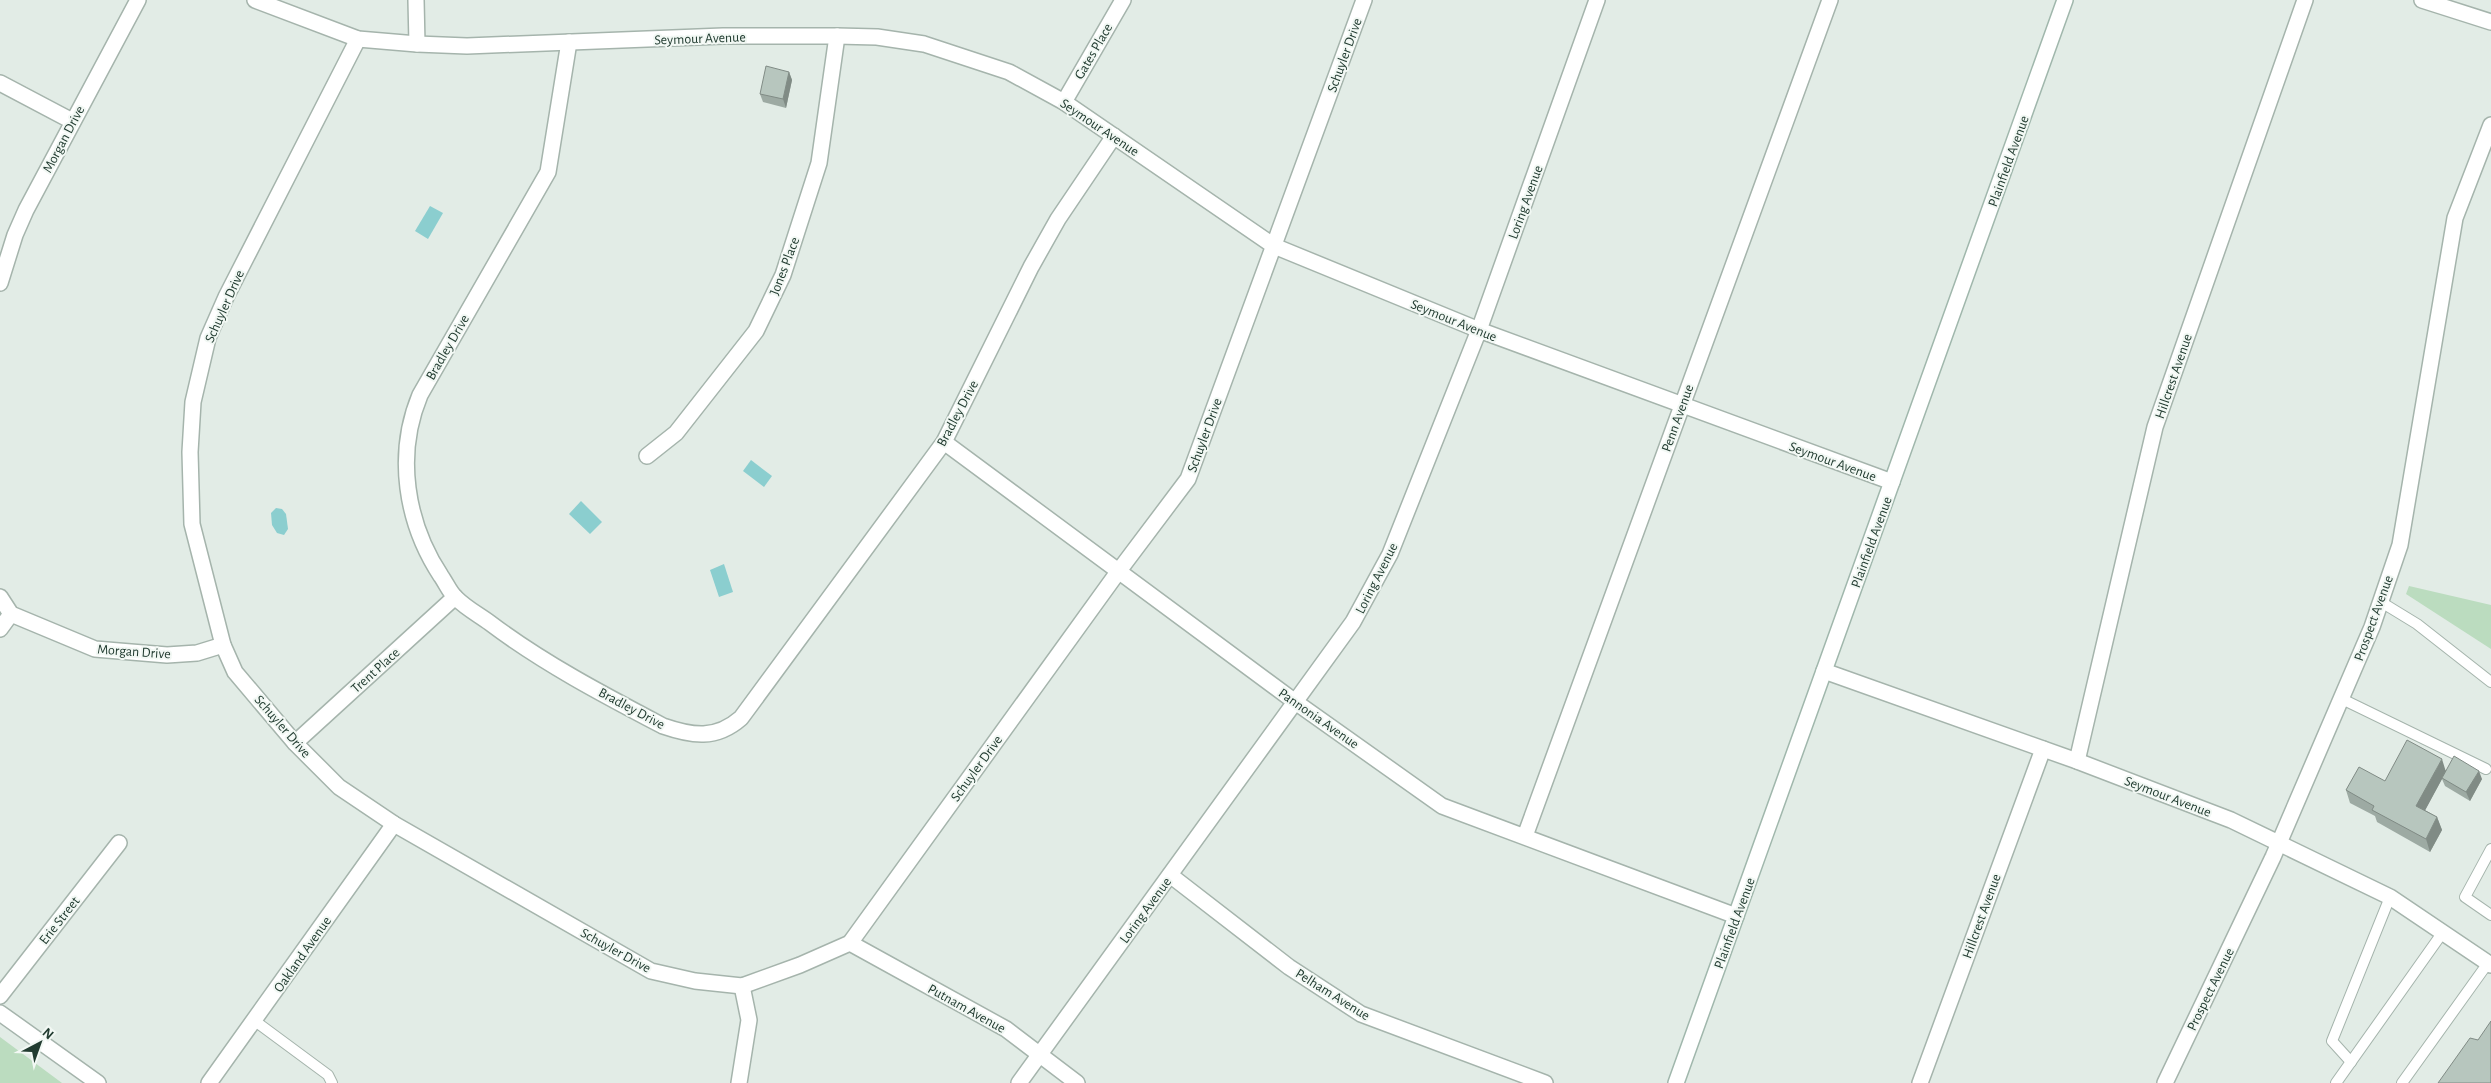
<svg xmlns="http://www.w3.org/2000/svg" width="2491" height="1083" font-family="'Alegreya Sans',sans-serif">
	<style>
		.green { fill: #bbdcbf }
		.water { fill: #8bcecf }
		.lines { fill: none; stroke-linecap: round; stroke-linejoin: round }
		.lane-casing { stroke: #a5b4ac; stroke-width: 12 }
		.street-casing { stroke: #a5b4ac; stroke-width: 18 }
		.secondary-casing { stroke: #a0b7ac; stroke-width: 18 }
		.lane { stroke: #fff; stroke-width: 10 }
		.street { stroke: #fff; stroke-width: 15 }
		.secondary { stroke: #fff; stroke-width: 15 }
		.wall { fill: #9daaa3 }
		.shaded-wall { fill: #808b85 }
		.building { fill: #b7c6be; stroke: #808b85 }
		.labels { text-anchor: middle; stroke-width: 4; stroke-linejoin: round; paint-order: stroke }
		.street-label { font-size: 14px; fill: #223c31; stroke: #f2f8f4 }
	</style>
	<rect width="100%" height="100%" fill="#e2ece6"/>
	<g class="green">
		<path d="M2409,586L2491,605V649L2406,594Z"/>
		<path d="M0,1037L62,1083H0Z"/>
	</g>
	<g class="water">
		<path d="M430,206L443,213L428,239L415,231Z"/>
		<path d="M751,460L772,476L764,487L743,471Z"/>
		<path d="M581,501L602,522L590,534L569,514Z"/>
		<path d="M276,508L282,509L286,514L288,529L284,535L277,533L272,525L271,513Z"/>
		<path d="M724,564L733,592L719,597L710,570Z"/>
	</g>
	<g class="lines">
		<defs>
			<g id="lane">
				<path d="M2381,602L2417,624L2491,682"/>
				<path d="M2342,699L2486,769"/>
				<path d="M2491,849L2465,897L2491,915"/>
				<path d="M255,1021L328,1075L332,1083"/>
				<path d="M2351,1062L2332,1041L2390,897"/>
				<path d="M2336,1083L2443,932"/>
				<path d="M2402,1083L2488,963"/>
			</g>
			<g id="street">
				<path d="M255,0L358,39L417,44L467,46L723,36H837L877,37L924,44L1009,72L1064,102L1274,246L1479,330L1892,482"/>
				<path d="M416,0L417,44"/>
				<path d="M2422,0L2491,22"/>
				<path d="M358,39L226,297L208,338L193,402L190,452L192,524L223,645L235,672L295,743L339,787L394,824L651,971L695,981L742,986L800,965L850,943L1118,572L1188,479L1364,0"/>
				<path d="M569,42L548,172L420,395C395,455 406,523 441,576C446,583 450,593 456,598C466,608 479,615 490,623C543,663 604,695 663,726C692,736 716,740 741,718L944,442L1031,267L1058,219L1114,136"/>
				<path d="M0,83L72,121"/>
				<path d="M1064,102L1123,0"/>
				<path d="M0,283L15,235L26,210L138,0"/>
				<path d="M944,442L1294,701L1442,806L1736,916"/>
				<path d="M647,456L676,433L756,331L783,275L819,163L837,36"/>
				<path d="M0,597L11,614L95,649L167,655L197,653L223,645"/>
				<path d="M0,629L11,614"/>
				<path d="M1824,671L2077,761L2231,820L2390,897L2491,965"/>
				<path d="M295,743L455,597"/>
				<path d="M2077,761L2155,427L2305,0"/>
				<path d="M1525,836L1830,0"/>
				<path d="M1170,875L1289,967L1361,1014L1545,1083"/>
				<path d="M850,943L1006,1029L1077,1083"/>
				<path d="M0,996L119,843"/>
				<path d="M0,1013L98,1083"/>
				<path d="M209,1083L394,824"/>
				<path d="M739,1083L749,1020L742,986"/>
				<path d="M1019,1083L1353,622L1390,554L1479,330L1597,0"/>
				<path d="M1920,1083L2043,749"/>
				<path d="M2165,1083L2273,857L2372,627L2400,545L2455,218L2491,125"/>
			</g>
			<path id="secondary" d="M1676,1083L2065,0"/>
		</defs>
		<use href="#lane" class="lane-casing"/>
		<use href="#street" class="street-casing"/>
		<use href="#secondary" class="secondary-casing"/>
		<use href="#lane" class="lane"/>
		<use href="#street" class="street"/>
		<use href="#secondary" class="secondary"/>
	</g>
	<g class="wall">
		<path d="M789,72L792,80L786,108L763,102L760,94Z"/>
		<path d="M2446,770L2482,779L2470,801L2445,786L2442,779L2425,810L2437,817L2442,830L2430,852L2377,822L2375,816L2350,803L2346,790L2385,781Z"/>
	</g>
	<g class="shaded-wall">
		<path d="M789,72L792,80L786,108L783,99Z"/>
		<path d="M2442,759L2446,772L2442,778V779L2421,818L2416,806Z"/>
		<path d="M2479,771L2482,779L2470,801L2466,792Z"/>
		<path d="M2437,817L2442,830L2430,852L2426,839Z"/>
	</g>
	<g class="building">
		<path d="M766,66L789,72L783,99L760,94Z"/>
		<path d="M2407,740L2442,759L2416,806L2437,817L2426,839L2372,810L2374,806L2346,790L2359,767L2385,781Z"/>
		<path d="M2454,756L2479,771L2466,792L2442,778Z"/>
		<path d="M2491,1021V1083H2438L2470,1038L2478,1040Z"/>
	</g>
	<g class="labels">
		<g class="street-label">
			<text transform="translate(700 38) rotate(-2)" y="5">Seymour Avenue</text>
			<text transform="translate(1093 51) rotate(-60)" y="5">Gates Place</text>
			<text transform="translate(1344 55) rotate(-70)" y="5">Schuyler Drive</text>
			<text transform="translate(1100 127) rotate(34)" y="5">Seymour Avenue</text>
			<text transform="translate(63 139) rotate(-62)" y="5">Morgan Drive</text>
			<text transform="translate(2008 161) rotate(-70)" y="5">Plainfield Avenue</text>
			<text transform="translate(1525 202) rotate(-70)" y="5">Loring Avenue</text>
			<text transform="translate(784 266) rotate(-69)" y="5">Jones Place</text>
			<text transform="translate(224 306) rotate(-66)" y="5">Schuyler Drive</text>
			<text transform="translate(1454 320) rotate(22)" y="5">Seymour Avenue</text>
			<text transform="translate(447 347) rotate(-60)" y="5">Bradley Drive</text>
			<text transform="translate(2173 376) rotate(-71)" y="5">Hillcrest Avenue</text>
			<text transform="translate(957 413) rotate(-62)" y="5">Bradley Drive</text>
			<text transform="translate(1677 418) rotate(-70)" y="5">Penn Avenue</text>
			<text transform="translate(1204 435) rotate(-70)" y="5">Schuyler Drive</text>
			<text transform="translate(1833 461) rotate(20)" y="5">Seymour Avenue</text>
			<text transform="translate(1871 542) rotate(-70)" y="5">Plainfield Avenue</text>
			<text transform="translate(1376 578) rotate(-63)" y="5">Loring Avenue</text>
			<text transform="translate(2373 618) rotate(-70)" y="5">Prospect Avenue</text>
			<text transform="translate(134 651) rotate(4)" y="5">Morgan Drive</text>
			<text transform="translate(375 670) rotate(-42)" y="5">Trent Place</text>
			<text transform="translate(632 708) rotate(28)" y="5">Bradley Drive</text>
			<text transform="translate(1319 718) rotate(35)" y="5">Pannonia Avenue</text>
			<text transform="translate(283 726) rotate(49)" y="5">Schuyler Drive</text>
			<text transform="translate(976 768) rotate(-54)" y="5">Schuyler Drive</text>
			<text transform="translate(2168 796) rotate(21)" y="5">Seymour Avenue</text>
			<text transform="translate(1145 910) rotate(-54)" y="5">Loring Avenue</text>
			<text transform="translate(1981 916) rotate(-70)" y="5">Hillcrest Avenue</text>
			<text transform="translate(59 920) rotate(-52)" y="5">Erie Street</text>
			<text transform="translate(1734 923) rotate(-70)" y="5">Plainfield Avenue</text>
			<text transform="translate(616 950) rotate(29)" y="5">Schuyler Drive</text>
			<text transform="translate(302 954) rotate(-55)" y="5">Oakland Avenue</text>
			<text transform="translate(2210 989) rotate(-64)" y="5">Prospect Avenue</text>
			<text transform="translate(1333 994) rotate(32)" y="5">Pelham Avenue</text>
			<text transform="translate(967 1008) rotate(29)" y="5">Putnam Avenue</text>
		</g>
	</g>
	<g transform="translate(40 1043) rotate(41)" stroke="#f2f8f4" stroke-width="4" paint-order="stroke">
	<path d="M0-4L9 19L0 12L-9 19Z" fill="#223c31"/>
	<text y="-8" font-size="14" font-weight="bold" text-anchor="middle" fill="#223c31">N</text>
	</g>
</svg>
